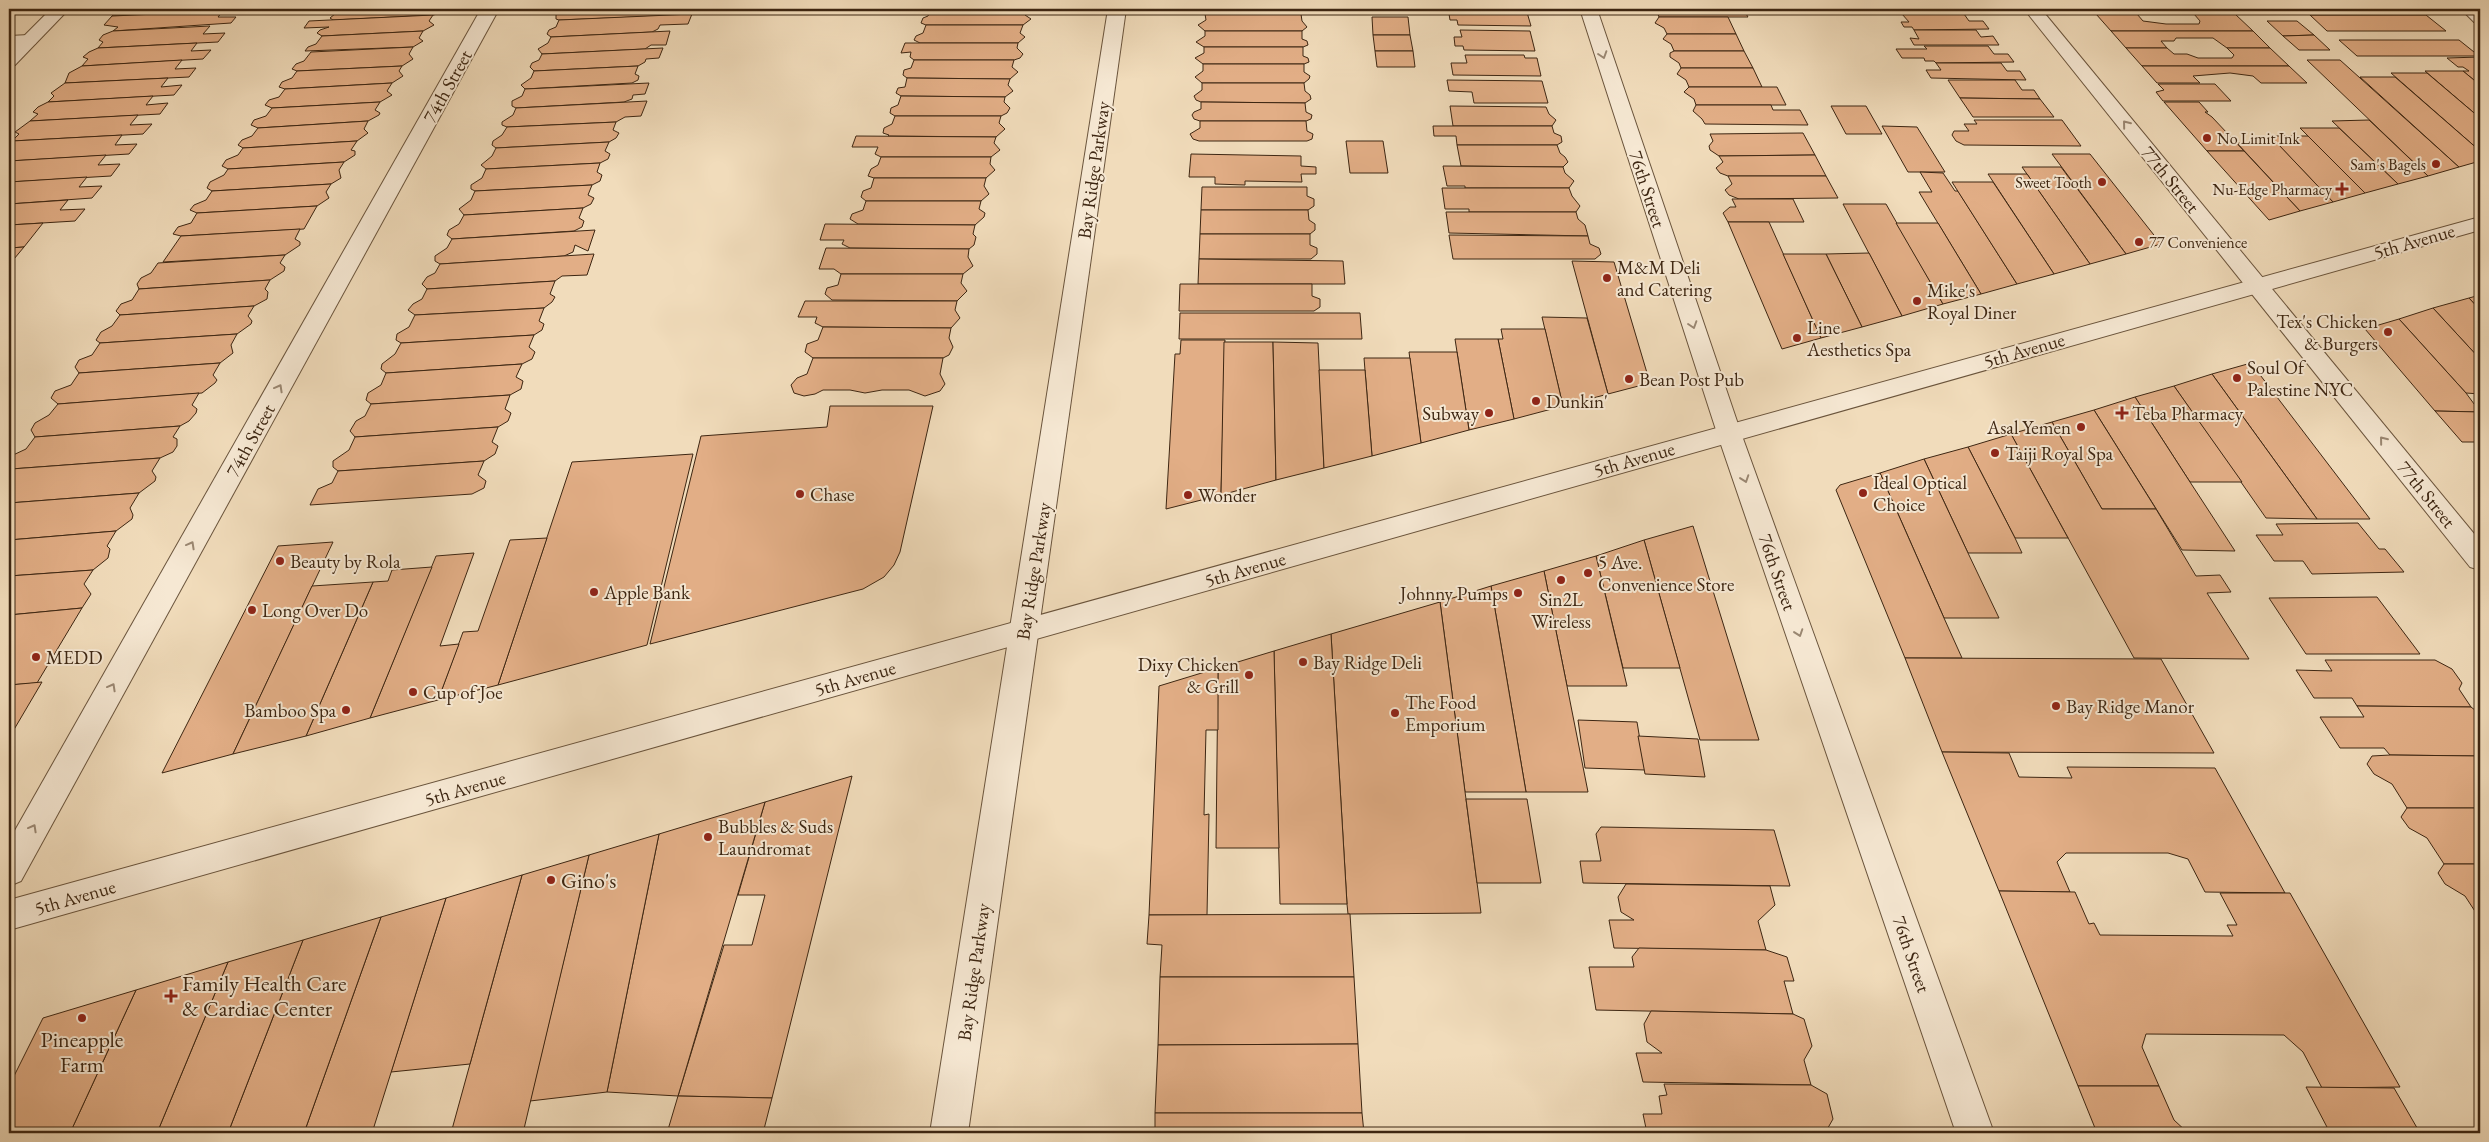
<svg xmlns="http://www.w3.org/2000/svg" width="2489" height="1142" font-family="'EB Garamond',serif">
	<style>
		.building { fill: #e2ae86; stroke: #3d2612 }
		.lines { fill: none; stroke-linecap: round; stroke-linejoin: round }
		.service-casing { stroke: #6a543c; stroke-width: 2 }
		.minor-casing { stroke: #6a543c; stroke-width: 2 }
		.tertiary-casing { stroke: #6a543c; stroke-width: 2 }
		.service { fill: #f6e8d3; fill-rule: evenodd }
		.minor { fill: #f6e8d3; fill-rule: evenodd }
		.tertiary { fill: #f6e8d3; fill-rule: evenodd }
		.oneway { stroke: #9a8772 }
		.poi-dot { fill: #8f2418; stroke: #f6e8d3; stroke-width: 2 }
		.labels { text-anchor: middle; stroke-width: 4; stroke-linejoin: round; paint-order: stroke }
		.far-poi-label { font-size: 16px; fill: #3d2612; stroke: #f6e8d3; text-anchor: end }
		.street-label { font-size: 19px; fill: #3d2612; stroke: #f6e8d3 }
		.poi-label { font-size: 19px; fill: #3d2612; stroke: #f6e8d3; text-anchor: start }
		.near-poi-label { font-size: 22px; fill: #3d2612; stroke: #f6e8d3; text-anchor: start }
	</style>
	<rect width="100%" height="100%" fill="#f1dcbb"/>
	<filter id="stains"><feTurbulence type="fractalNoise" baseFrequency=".004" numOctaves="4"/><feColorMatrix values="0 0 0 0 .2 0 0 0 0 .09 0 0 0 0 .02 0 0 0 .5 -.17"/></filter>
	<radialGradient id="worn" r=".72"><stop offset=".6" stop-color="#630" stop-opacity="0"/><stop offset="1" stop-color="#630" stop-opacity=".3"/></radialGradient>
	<g class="building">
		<path d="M110,9H229L112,16L117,11Z"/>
		<path d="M341,9H444L434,15L333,20L330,18Z"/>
		<path d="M565,9H669L658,16L559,20L556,19V15Z"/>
		<path d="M677,9H708L707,11L676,13Z"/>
		<path d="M931,9H1026L1025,15L1031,19L1023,25H926L921,23L923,18L928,16Z"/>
		<path d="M1198,9H1306V12L1301,14H1205Z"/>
		<path d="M1456,9H1526L1531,26L1458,25L1457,20H1450L1449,14H1456Z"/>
		<path d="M1651,9H1743L1748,17H1659L1657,12Z"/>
		<path d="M1891,9H1974L1978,14H1902Z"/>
		<path d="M2091,9H2132L2137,14H2096Z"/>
		<path d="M2188,9H2229L2235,14H2194Z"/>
		<path d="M2303,9H2419L2426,15H2310Z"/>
		<path d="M223,11L218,17H236L231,23L113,31L118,27L104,25L112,16Z"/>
		<path d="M692,14L688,24L660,25L658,29L652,32L551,37L547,34L549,30L556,27L559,20Z"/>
		<path d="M1205,14H1301L1302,21L1307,27L1302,31H1205L1198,25L1206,20Z"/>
		<path d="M1902,14H1964L1969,21H1983L1989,29L1914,30L1912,27H1904L1901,22H1909Z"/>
		<path d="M2096,14H2137L2143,21L2166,24H2199L2200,21L2194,14H2235L2253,31H2111Z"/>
		<path d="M433,15L429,21L434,25L423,31L322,36L317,33L320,30L329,27L304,28L309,21Z"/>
		<path d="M2310,15H2426L2446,31H2327Z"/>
		<path d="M1372,17H1408L1410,35H1373Z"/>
		<path d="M1659,17H1728L1736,34H1667L1664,28L1655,23Z"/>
		<path d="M2267,21H2297L2314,35L2283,36Z"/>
		<path d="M926,25H1023L1020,33L1025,37L1018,43H920L914,40L916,36L923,33Z"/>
		<path d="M210,26L203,34L225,33L218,42L98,48L103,42L99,40L103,35L113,31Z"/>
		<path d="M1460,30L1530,31L1535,51L1464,50L1463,46H1455L1454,37H1462Z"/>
		<path d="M1914,30H1976L1981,37L1993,36L1999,45H1914L1910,38L1919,39Z"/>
		<path d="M423,31L419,38L423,41L413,47L305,51L308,47L316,44L322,36Z"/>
		<path d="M670,31L666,45H651L645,49L542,54L538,49L548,43L551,37Z"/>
		<path d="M1205,31H1302V39L1307,41L1308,45L1303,47H1204L1196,42L1205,36Z"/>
		<path d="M2111,31H2253L2270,48H2227L2213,38H2176L2174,41H2161L2167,48H2126Z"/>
		<path d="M1667,34H1736L1744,51H1674L1671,44L1663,39Z"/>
		<path d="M1373,35H1410L1413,51H1375Z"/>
		<path d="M2314,35L2330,50H2299L2283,36Z"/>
		<path d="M2339,40H2459L2479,56H2357Z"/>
		<path d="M197,43L191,51L211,50L203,59L82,66L88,59L83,57L89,52L98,48Z"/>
		<path d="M905,43H1018L1017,48L1023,54L1020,58L1014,60H914L910,57L911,52L901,53Z"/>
		<path d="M1924,46H1988L1994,54H2008L2014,62L1936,63L1934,61H1925L1924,58H1902L1896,49H1927Z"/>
		<path d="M413,47L409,54L413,59L402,66L297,71L292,69L296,64L304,61L311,52Z"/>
		<path d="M1204,47H1303V56L1308,58L1309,62L1304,64H1203L1195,58L1204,53Z"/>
		<path d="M663,48L659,58L646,59L645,62L638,66L534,71L530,67L532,63L539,60L542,54Z"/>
		<path d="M2126,48H2167L2174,54H2187L2198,58H2232L2234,55L2227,48H2270L2289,66H2142Z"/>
		<path d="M1375,51H1413L1415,67H1377Z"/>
		<path d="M1674,51H1744L1753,68H1681L1679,63L1670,57V53Z"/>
		<path d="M1465,55H1524L1525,58H1537L1541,76L1453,75L1451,63H1467Z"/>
		<path d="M2480,57V85L2463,71H2469L2463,67H2458L2447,58Z"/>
		<path d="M182,60L175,69L196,68L189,77L65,83L69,73L82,66Z"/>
		<path d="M914,60H1014L1012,67L1018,72L1010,79L907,78L903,75L904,70L911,68Z"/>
		<path d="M2307,60H2340L2459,167L2428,176Z"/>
		<path d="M1936,63H2001L2007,71H2020L2026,80L1931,78L1926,70H1941Z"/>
		<path d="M1203,64H1304V72L1310,76L1309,79L1304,83H1202L1195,77L1203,71Z"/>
		<path d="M402,66L399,71L403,76L392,83L285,89L279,87L282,82L292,78L297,71Z"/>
		<path d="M638,66L635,74L639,76L638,80L632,83L525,89L521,85L531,78L534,71Z"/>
		<path d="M2142,66H2289L2307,83H2261L2253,76L2230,73L2193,76L2200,83H2157Z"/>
		<path d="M1681,68H1753L1762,87H1689L1686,80L1677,74Z"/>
		<path d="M2425,71H2463L2480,85V118Z"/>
		<path d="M2391,73H2427L2480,118V151Z"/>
		<path d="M2360,77H2395L2480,151V161L2459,167Z"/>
		<path d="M168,78L161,87L182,85L174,95L48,102L54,96L51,93L65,83Z"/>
		<path d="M907,78L1010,79L1008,85L1013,91L1005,97L901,96L896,93L898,88L905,87Z"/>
		<path d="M1447,80L1542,81L1548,103H1474L1472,92L1449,91Z"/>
		<path d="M1948,80H2015L2022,90H2034L2040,99L1960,98Z"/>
		<path d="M392,83L387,91L392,95L380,102L272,108L265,105L269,100L279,97L285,89Z"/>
		<path d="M649,83L645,94L633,95L632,99L624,102L516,108L512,106V101L522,96L525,89Z"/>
		<path d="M1202,83H1304L1305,91L1310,95L1311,99L1305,103L1201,102L1196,100L1194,96L1202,90Z"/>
		<path d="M2158,84H2215L2231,101H2163L2156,92L2164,90Z"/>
		<path d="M1689,87H1777L1786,105H1696L1694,99L1684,92Z"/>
		<path d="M153,96L146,105L168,103L160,114L30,121L38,114L33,112L38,107L48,102Z"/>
		<path d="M901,96L1005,97L1004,102L1010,108L1007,113L1001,116H895L890,113L891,108L898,105Z"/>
		<path d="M1960,98L2040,99L2054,117H1973Z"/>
		<path d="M647,101L641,116L625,117L616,122L507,127L502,125V122L513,115L516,108Z"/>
		<path d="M380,102L375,110L380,113L379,115L368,121L258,128L251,125L254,120L266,116L272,108Z"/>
		<path d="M1201,102L1305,103L1306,112L1312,115L1311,119L1306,121H1200L1194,119L1192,115L1194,112L1201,109Z"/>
		<path d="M2164,102H2199L2208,112H2205L2212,117L2244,151H2207Z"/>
		<path d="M1696,105H1771L1773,110H1800L1808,125L1705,124L1702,119L1693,111Z"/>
		<path d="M1450,106L1546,107L1549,114L1556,120L1552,126H1453Z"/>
		<path d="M1831,106H1866L1882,134H1846Z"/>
		<path d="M138,115L130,125L152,124L143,134L12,141L19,134L15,132L30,121Z"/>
		<path d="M895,116H1001L999,123L1005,129L996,137L888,136L889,135L883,133L884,128L892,124Z"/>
		<path d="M1974,120H2062L2081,146L1964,145L1956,141L1952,135L1954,131H1969L1964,124H1977Z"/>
		<path d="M2369,120L2428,176L2398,184L2332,121Z"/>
		<path d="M368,121L364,129L368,133L357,141L243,148L238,145L242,140L252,136L258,128Z"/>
		<path d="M1200,121H1306L1307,131L1313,134L1312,139L1307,141H1199L1193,139L1190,134L1200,128Z"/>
		<path d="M616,122L613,130L619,133L616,138L609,142L496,148L492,145L493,141L502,135L507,127Z"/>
		<path d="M1433,126H1552L1554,133L1561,136L1562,142L1557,145H1457L1456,136H1434Z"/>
		<path d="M1882,126L1917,127L1945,172H1908Z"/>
		<path d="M2300,128H2339L2398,184L2365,193Z"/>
		<path d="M1803,133L1815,155L1719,156L1710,150L1709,146L1713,141L1710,134Z"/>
		<path d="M122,135L115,145L137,144L129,154L9,161V143L12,141Z"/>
		<path d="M856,136L996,137L994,143L1000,150L991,157H881L875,154L878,147H852Z"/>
		<path d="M2270,136H2308L2365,193L2333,202Z"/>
		<path d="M357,141L351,150L355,151V155L344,162L228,169L222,166L226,160L238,155L243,148Z"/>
		<path d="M1346,141H1383L1388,173H1350Z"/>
		<path d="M609,142L605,151L610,154L608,159L600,163L486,169L481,165L492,156L496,148Z"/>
		<path d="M2237,143H2277L2333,202L2300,211Z"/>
		<path d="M1457,145H1557L1560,153L1565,157L1568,162L1563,167L1461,166Z"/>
		<path d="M2207,151H2244L2300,211L2269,220Z"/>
		<path d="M1191,154L1301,156V166L1316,167V174H1301L1302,182L1245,181V185L1215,184V177H1189Z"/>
		<path d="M2052,154H2090L2161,244L2126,254Z"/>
		<path d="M106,155L98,165L120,164L111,176L9,182V161Z"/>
		<path d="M1815,155L1826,176H1728L1720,173L1716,168L1723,162L1719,156Z"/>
		<path d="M881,157H991L990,164L995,170L986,178H874L868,176L871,169L878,165Z"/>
		<path d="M344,162L339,170L341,178L331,184L212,191L207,188L210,182L224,175L228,169Z"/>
		<path d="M600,163L597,172L602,175L600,181L592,185L475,191L471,189V185L482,178L486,169Z"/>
		<path d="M1443,166L1563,167L1565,173L1574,181L1569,188H1465V186H1447Z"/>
		<path d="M2022,167H2061L2126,254L2090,264Z"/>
		<path d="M1920,172L1943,173L1955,191H1958L2017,284L1981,294L1919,192H1932Z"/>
		<path d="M1988,174H2027L2090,264L2054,274Z"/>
		<path d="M1728,176H1826L1838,198L1739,199L1729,195L1725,190L1732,184Z"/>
		<path d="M87,177L79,187L102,186L92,198L9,204V182Z"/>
		<path d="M874,178H986L984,186L989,194L981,201H866L861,197L863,191L871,188Z"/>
		<path d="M1952,182H1993L2054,274L2017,284Z"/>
		<path d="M331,184L326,192L329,198L317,206L197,213L190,210L194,205L206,200L212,191Z"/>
		<path d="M592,185L588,195L594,198L591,204L583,208L464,215L459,209L471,200L475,191Z"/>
		<path d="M1202,187H1307V196L1314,199V206L1308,210H1201Z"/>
		<path d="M1442,188H1569L1572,196L1580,206L1576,212H1469V209H1445Z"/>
		<path d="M1732,199H1793L1804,222H1728L1723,213L1730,207H1736Z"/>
		<path d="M68,200L60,210L85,209L75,221L9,225V204Z"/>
		<path d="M866,201H981L979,209L985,213L984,217L975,225L858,224L850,219L852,214L863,210Z"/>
		<path d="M1843,204H1886L1943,304L1902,316Z"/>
		<path d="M317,206L304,229L181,236L173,234L178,227L191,223L197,213Z"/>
		<path d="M583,208L579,218L584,221L582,227L574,231L452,239L447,235L449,230L459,224L464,215Z"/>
		<path d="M1201,210H1308L1309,220L1315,224V230L1310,234H1200Z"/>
		<path d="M1446,212H1576L1578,219L1585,225L1588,236L1449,233Z"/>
		<path d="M1728,222H1769L1821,338L1782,349Z"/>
		<path d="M43,223L24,247L9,248V225Z"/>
		<path d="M1896,223H1938L1981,294L1943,304Z"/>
		<path d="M825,224L975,225L973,234L976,237L974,245L969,249L850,248L842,244L844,240H820Z"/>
		<path d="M300,229L295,239L300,242V245L285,255L163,262L181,236Z"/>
		<path d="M595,230L588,251L575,245L573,252L564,256L440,264L435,261V256L447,248L452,239Z"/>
		<path d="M1200,234H1310V245L1317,248V254L1311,259H1199Z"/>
		<path d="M1449,235L1588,236L1590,244L1599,248L1601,254L1595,259H1453Z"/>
		<path d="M24,247L9,265V248Z"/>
		<path d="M826,248L969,249L968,257L973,266L963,274H841L834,269H819Z"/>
		<path d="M1869,253L1902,316L1862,327L1826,254Z"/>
		<path d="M594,254L587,275L562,276L555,281L427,289L422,284L427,277L435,273L440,264Z"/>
		<path d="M1783,254H1826L1862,327L1821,338Z"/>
		<path d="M285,255L280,263L285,267L284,271L270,280L139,289L137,284L141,278L151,273L158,263Z"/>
		<path d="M1199,259L1343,261L1345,284H1198Z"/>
		<path d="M1572,261L1614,262L1650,383L1608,394Z"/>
		<path d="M841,274H963L961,283L967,291L957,301L832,300L825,294L827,288L838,285Z"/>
		<path d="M270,280L265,289L268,292L267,299L254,306L120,315L116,311L121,304L132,300L139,289Z"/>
		<path d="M555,281L550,294L555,297L552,302L544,308L415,315L408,310L413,304L422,299L427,289Z"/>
		<path d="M1180,284H1312V296L1320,299V307L1314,311H1179Z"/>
		<path d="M2480,295V310L2469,298Z"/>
		<path d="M2469,298L2480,310V359L2433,308Z"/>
		<path d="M805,301H957L955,310L960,318L951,328L823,327L815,323L817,317H798Z"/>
		<path d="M254,306L248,316L252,321L251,324L237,334L100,343L96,340L101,332L112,326L120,315Z"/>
		<path d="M544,308L539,321L544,324L542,330L534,335L401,343L396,340L397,334L409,327L415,315Z"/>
		<path d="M2433,308L2480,359V394L2466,393L2399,319Z"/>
		<path d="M1180,313H1360L1362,339H1179Z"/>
		<path d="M1542,317L1587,318L1608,394L1563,406Z"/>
		<path d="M2399,319L2466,393L2480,412L2435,411L2365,329Z"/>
		<path d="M823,327L951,328L949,338L953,347L949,355L943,358H813L805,352L807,344L818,340Z"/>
		<path d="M1501,329H1545L1563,406L1514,419L1498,339H1503Z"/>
		<path d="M237,334L231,345L233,353L220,363L79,373L75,367L79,360L92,355L100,343Z"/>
		<path d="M534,335L529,347L535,352L532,359L522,364L386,373L381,369L382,364L395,354L401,343Z"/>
		<path d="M1455,339H1498L1514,419L1469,430Z"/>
		<path d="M1181,340H1225L1221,495L1166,509L1175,354H1180Z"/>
		<path d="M1224,342H1273L1276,480L1221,495Z"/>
		<path d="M1273,342L1318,343L1324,468L1276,480Z"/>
		<path d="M1409,352H1457L1469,430L1421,443Z"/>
		<path d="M813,358H943L940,374L945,384L940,391L925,396L909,390H882L865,393L850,390H823L815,394L804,396L794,393L791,385L797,378L807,374Z"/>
		<path d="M1364,358H1410L1421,443L1372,456Z"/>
		<path d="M220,363L213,375L217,380L215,383L202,393L58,404L51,398L55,391L71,385L79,373Z"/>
		<path d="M2251,363L2370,519H2317L2212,374Z"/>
		<path d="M522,364L516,377L523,381L521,389L510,395L371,404L366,400L368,393L381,385L386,373Z"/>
		<path d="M1319,370H1365L1372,456L1324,468Z"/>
		<path d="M2212,374L2317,519L2266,518L2174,386Z"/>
		<path d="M2174,386L2242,482H2190L2135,397Z"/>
		<path d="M199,393L192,405L197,409L196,413L189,421L180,426L35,437L31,430L35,423L49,415L58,404Z"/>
		<path d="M510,395L505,409L511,413L508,421L498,427L355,437L350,431L356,421L365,416L371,404Z"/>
		<path d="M2135,397L2190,482L2235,551L2182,550L2094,410Z"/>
		<path d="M830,406H933L900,552L894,565L884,577L863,589L650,644L701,436L827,427Z"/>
		<path d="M2094,410L2156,509H2102L2052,422Z"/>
		<path d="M2435,411L2480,412V442H2462Z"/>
		<path d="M2052,422L2102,509H2156L2196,576L2220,575L2231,592L2207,593L2249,659L2134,658L2011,434Z"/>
		<path d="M180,426L173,437L177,439V446L173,452L160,458L11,469L9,467L11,456L26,449L35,437Z"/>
		<path d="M498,427L492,442L498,446L495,454L484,461L338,471L333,467V461L349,450L355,437Z"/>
		<path d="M2011,434L2068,538H2015L1968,447Z"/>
		<path d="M1968,447L2015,538L2022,553H1968L1924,459Z"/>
		<path d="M693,454L647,645L498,685L572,462Z"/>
		<path d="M160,458L152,471L156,477L155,481L139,493L9,503V473L11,469Z"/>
		<path d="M1924,459L1968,553L1999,618H1944L1880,473Z"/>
		<path d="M484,461L478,475L486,481L484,488L472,494L310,505L318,489L332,483L338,471Z"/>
		<path d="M1880,473L1944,618L1962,658H1905L1836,490L1840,485Z"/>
		<path d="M139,493L130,508L133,515L132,519L116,531L9,540V503Z"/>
		<path d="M2358,523L2379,549H2385L2404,572L2312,574L2303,561H2274L2256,535H2283L2276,524Z"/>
		<path d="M1693,526L1759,740H1700L1644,540Z"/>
		<path d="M116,531L107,546L110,549L108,558L93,570L9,576V540Z"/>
		<path d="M547,538L498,685L438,700L463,632L478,631L510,540Z"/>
		<path d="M1644,540L1680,668H1623L1596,556Z"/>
		<path d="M333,542L233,754L162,773L278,546Z"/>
		<path d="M474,553L440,646L459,644L438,700L370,718L436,556Z"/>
		<path d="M1596,556L1627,686H1567L1544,571Z"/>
		<path d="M432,567L370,718L306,736L373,582L388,581L392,570Z"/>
		<path d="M93,570L84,584L91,594L82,608L9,615V576Z"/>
		<path d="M1544,571L1567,686L1588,792H1526L1491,586Z"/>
		<path d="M373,582L306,736L233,754L312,586Z"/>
		<path d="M1491,586L1526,792H1465L1440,602Z"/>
		<path d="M2377,597L2420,654H2306L2269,598Z"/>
		<path d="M1440,602L1481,913L1350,914H1348L1347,904L1331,634Z"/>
		<path d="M82,608L37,683L9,685V615Z"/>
		<path d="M1331,634L1347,904H1280L1274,651Z"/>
		<path d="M1274,651L1279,848H1216L1218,668Z"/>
		<path d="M1905,658L2161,659L2214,753L1942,752Z"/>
		<path d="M2325,660H2435L2452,669L2462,683L2459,689L2471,707L2357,706L2352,698H2314L2296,670L2332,671Z"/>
		<path d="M1218,668V730H1206L1204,815L1209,814L1207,915H1149L1159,686Z"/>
		<path d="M42,682L9,738V685Z"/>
		<path d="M2357,706L2471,707L2480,714V756L2390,755L2384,748H2340L2320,717H2364Z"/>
		<path d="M1578,720L1637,722L1645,770L1585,768Z"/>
		<path d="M1638,736L1698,739L1705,777L1645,774Z"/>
		<path d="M1942,752L2009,753L2019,777L2072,778L2067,767L2215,768L2285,893L2205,892L2188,859L2168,853H2066L2057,862L2070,892L1999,891Z"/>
		<path d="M2390,755L2480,756V808H2407L2392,784L2374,774L2367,764L2372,756Z"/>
		<path d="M852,776L772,1098L678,1096L724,945H752L765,895H738L765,802Z"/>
		<path d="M1466,799H1527L1541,883H1477Z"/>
		<path d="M765,802L678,1096L607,1092L659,834Z"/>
		<path d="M2407,808H2480V864H2444L2427,838L2409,828L2401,817Z"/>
		<path d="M1601,827L1774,830L1790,886L1583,883L1580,861H1601L1596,834Z"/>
		<path d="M659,834L607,1092L530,1101L589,855Z"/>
		<path d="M589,855L523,1133H451L522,875Z"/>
		<path d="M2444,864H2480V919L2465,896L2445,884L2438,873Z"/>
		<path d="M522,875L470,1064L391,1072L446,898Z"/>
		<path d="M1626,884L1770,886L1775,905L1758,921L1766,950L1614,948L1609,920H1634L1621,912L1618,897Z"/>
		<path d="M1999,891L2075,892L2089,924L2094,923L2100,935L2233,936L2227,925H2237L2220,893H2290L2400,1087L2322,1088L2303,1052L2284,1035L2146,1034L2142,1047L2159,1086H2078Z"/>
		<path d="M446,898L372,1133H304L381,917Z"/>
		<path d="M1348,914H1350L1354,977H1160L1162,945L1147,944L1149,915Z"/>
		<path d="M381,917L304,1133H228L303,940Z"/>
		<path d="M303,940L228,1133H157L228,962Z"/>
		<path d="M1639,948L1766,950L1787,957L1794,981H1784L1793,1014L1596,1010L1589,967H1634L1632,957Z"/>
		<path d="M228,962L157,1133H70L136,990Z"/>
		<path d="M1160,977H1354L1358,1044L1158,1045Z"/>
		<path d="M136,990L70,1133H9V1086L43,1018Z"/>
		<path d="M1651,1011L1793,1014L1804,1019L1812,1046L1804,1060L1811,1085L1643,1082L1636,1053H1662L1647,1042L1644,1024Z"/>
		<path d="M1358,1044L1362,1113H1155L1158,1045Z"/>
		<path d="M1664,1084L1811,1085L1827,1094L1833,1119L1825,1133H1647L1643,1114H1662L1659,1096L1667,1095Z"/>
		<path d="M2078,1086H2159L2174,1120L2188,1133H2097Z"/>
		<path d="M2306,1087L2394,1088L2420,1133H2315L2328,1129Z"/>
		<path d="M678,1096L772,1098L763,1133H667Z"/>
		<path d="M1155,1113H1362L1364,1133H1155Z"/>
	</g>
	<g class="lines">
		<defs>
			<path id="service" d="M29,35L35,36L38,40L35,44L9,46V36Z"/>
			<g id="minor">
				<path d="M51,9H69L15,65L9,66V51Z"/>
				<path d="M481,9H499L21,881L9,886V841Z"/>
				<path d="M1108,9H1126L968,1133H930Z"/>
				<path d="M1580,9H1597L1741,433L1994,1133H1956L1717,433Z"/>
				<path d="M2024,9H2041L2480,541V570L2470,567Z"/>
				<path d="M2461,9H2479L2480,23L2474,22Z"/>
			</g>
			<path id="tertiary" d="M2480,217V230L9,930V900Z"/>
		</defs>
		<use href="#service" class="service-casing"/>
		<use href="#minor" class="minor-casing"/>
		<use href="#tertiary" class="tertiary-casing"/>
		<use href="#service" class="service"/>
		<use href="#minor" class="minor"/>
		<use href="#tertiary" class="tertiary"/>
	</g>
	<defs><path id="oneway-chevron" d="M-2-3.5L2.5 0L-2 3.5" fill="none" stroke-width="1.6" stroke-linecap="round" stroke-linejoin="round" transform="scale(1.25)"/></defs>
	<g class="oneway">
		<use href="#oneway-chevron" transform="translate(1603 55) rotate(72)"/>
		<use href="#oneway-chevron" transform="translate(2126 124) rotate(-129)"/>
		<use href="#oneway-chevron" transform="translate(1693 325) rotate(72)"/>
		<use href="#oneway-chevron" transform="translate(279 388) rotate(-61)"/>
		<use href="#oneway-chevron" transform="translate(2383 440) rotate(-129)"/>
		<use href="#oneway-chevron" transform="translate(1745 479) rotate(71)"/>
		<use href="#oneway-chevron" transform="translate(191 545) rotate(-61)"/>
		<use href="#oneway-chevron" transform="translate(1799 633) rotate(71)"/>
		<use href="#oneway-chevron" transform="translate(112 687) rotate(-61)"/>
		<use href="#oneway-chevron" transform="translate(33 828) rotate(-61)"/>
	</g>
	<g class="poi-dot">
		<circle cx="2207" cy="138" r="5"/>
		<circle cx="2436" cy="164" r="5"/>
		<circle cx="2102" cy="182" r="5"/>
		<path d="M2339.5 181.5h5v5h5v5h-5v5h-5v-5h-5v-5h5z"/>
		<circle cx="2139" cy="242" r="5"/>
		<circle cx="1607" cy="278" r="5"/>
		<circle cx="1917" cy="301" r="5"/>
		<circle cx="2388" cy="332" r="5"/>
		<circle cx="1797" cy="338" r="5"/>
		<circle cx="2237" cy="378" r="5"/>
		<circle cx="1629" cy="379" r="5"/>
		<circle cx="1536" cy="401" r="5"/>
		<circle cx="1489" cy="413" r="5"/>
		<path d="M2119.5 405.5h5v5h5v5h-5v5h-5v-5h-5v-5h5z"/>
		<circle cx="2081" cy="427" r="5"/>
		<circle cx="1995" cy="453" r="5"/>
		<circle cx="1863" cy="493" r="5"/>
		<circle cx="800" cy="494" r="5"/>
		<circle cx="1188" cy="495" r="5"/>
		<circle cx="280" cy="561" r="5"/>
		<circle cx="1588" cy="573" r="5"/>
		<circle cx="1561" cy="580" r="5"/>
		<circle cx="594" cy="592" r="5"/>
		<circle cx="1518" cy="593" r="5"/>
		<circle cx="252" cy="610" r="5"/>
		<circle cx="36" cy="657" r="5"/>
		<circle cx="1303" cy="662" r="5"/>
		<circle cx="1249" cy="675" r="5"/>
		<circle cx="413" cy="692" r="5"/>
		<circle cx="2056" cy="706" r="5"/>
		<circle cx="346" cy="710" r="5"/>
		<circle cx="1395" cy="713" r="5"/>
		<circle cx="708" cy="837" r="5"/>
		<circle cx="551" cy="880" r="5"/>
		<path d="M168.5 988.5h5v5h5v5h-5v5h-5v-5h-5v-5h5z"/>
		<circle cx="82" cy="1018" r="5"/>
	</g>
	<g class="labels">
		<g class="far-poi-label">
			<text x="2217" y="144" text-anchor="start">No Limit Ink</text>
			<text x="2426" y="170">Sam's Bagels</text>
			<text x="2092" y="188">Sweet Tooth</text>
			<text x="2332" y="195">Nu-Edge Pharmacy</text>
			<text x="2149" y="248" text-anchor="start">77 Convenience</text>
		</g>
		<g class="street-label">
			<text transform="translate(447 86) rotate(-61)" y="7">74th Street</text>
			<text transform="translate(1093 170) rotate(-82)" y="7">Bay Ridge Parkway</text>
			<text transform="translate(2171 179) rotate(51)" y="7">77th Street</text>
			<text transform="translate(1648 189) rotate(72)" y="7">76th Street</text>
			<text transform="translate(2414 241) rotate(-16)" y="7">5th Avenue</text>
			<text transform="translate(2024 350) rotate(-16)" y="7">5th Avenue</text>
			<text transform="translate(250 440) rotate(-61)" y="7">74th Street</text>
			<text transform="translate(1634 459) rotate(-16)" y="7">5th Avenue</text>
			<text transform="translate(2427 494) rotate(51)" y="7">77th Street</text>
			<text transform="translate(1245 569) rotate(-16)" y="7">5th Avenue</text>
			<text transform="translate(1033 571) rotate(-81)" y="7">Bay Ridge Parkway</text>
			<text transform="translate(1778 572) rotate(71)" y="7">76th Street</text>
			<text transform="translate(855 678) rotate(-16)" y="7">5th Avenue</text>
			<text transform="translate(465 788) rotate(-16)" y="7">5th Avenue</text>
			<text transform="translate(75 897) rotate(-16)" y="7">5th Avenue</text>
			<text transform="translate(1912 954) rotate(71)" y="7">76th Street</text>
			<text transform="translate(973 972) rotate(-82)" y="7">Bay Ridge Parkway</text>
		</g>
		<g class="poi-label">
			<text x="1617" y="274">M&amp;M Deli<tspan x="1617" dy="22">and Catering</tspan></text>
			<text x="1927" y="297">Mike's<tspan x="1927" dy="22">Royal Diner</tspan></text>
			<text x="2378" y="328" text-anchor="end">Tex's Chicken<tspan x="2378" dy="22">&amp; Burgers</tspan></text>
			<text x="1807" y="334">Line<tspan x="1807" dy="22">Aesthetics Spa</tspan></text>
			<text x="2247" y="374">Soul Of<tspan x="2247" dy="22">Palestine NYC</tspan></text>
			<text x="1639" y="386">Bean Post Pub</text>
			<text x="1546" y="408">Dunkin'</text>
			<text x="1479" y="420" text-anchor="end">Subway</text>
			<text x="2132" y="420">Teba Pharmacy</text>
			<text x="2071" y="434" text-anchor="end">Asal Yemen</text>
			<text x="2005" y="460">Taiji Royal Spa</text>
			<text x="1873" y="489">Ideal Optical<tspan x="1873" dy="22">Choice</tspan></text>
			<text x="810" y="501">Chase</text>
			<text x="1198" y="502">Wonder</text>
			<text x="290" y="568">Beauty by Rola</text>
			<text x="1598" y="569">5 Ave.<tspan x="1598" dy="22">Convenience Store</tspan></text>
			<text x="604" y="599">Apple Bank</text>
			<text x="1508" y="600" text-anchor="end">Johnny Pumps</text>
			<text x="1561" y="606" text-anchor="middle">Sin2L<tspan x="1561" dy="22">Wireless</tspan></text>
			<text x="262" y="617">Long Over Do</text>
			<text x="46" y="664">MEDD</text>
			<text x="1313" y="669">Bay Ridge Deli</text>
			<text x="1239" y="671" text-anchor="end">Dixy Chicken<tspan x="1239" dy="22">&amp; Grill</tspan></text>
			<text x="423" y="699">Cup of Joe</text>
			<text x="1405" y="709">The Food<tspan x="1405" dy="22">Emporium</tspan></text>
			<text x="2066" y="713">Bay Ridge Manor</text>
			<text x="336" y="717" text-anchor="end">Bamboo Spa</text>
			<text x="718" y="833">Bubbles &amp; Suds<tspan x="718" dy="22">Laundromat</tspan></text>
		</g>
		<g class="near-poi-label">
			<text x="561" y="888">Gino's</text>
			<text x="182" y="991">Family Health Care<tspan x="182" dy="25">&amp; Cardiac Center</tspan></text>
			<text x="82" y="1047" text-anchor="middle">Pineapple<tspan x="82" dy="25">Farm</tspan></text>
		</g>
	</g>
	<rect width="2489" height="1142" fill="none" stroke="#f1dcbb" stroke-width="30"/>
	<rect x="10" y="10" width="2469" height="1122" fill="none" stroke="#3d2612" stroke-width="2.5"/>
	<rect x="15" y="15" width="2459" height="1112" fill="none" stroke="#3d2612"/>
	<rect width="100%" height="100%" filter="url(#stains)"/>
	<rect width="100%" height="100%" fill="url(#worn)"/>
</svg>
